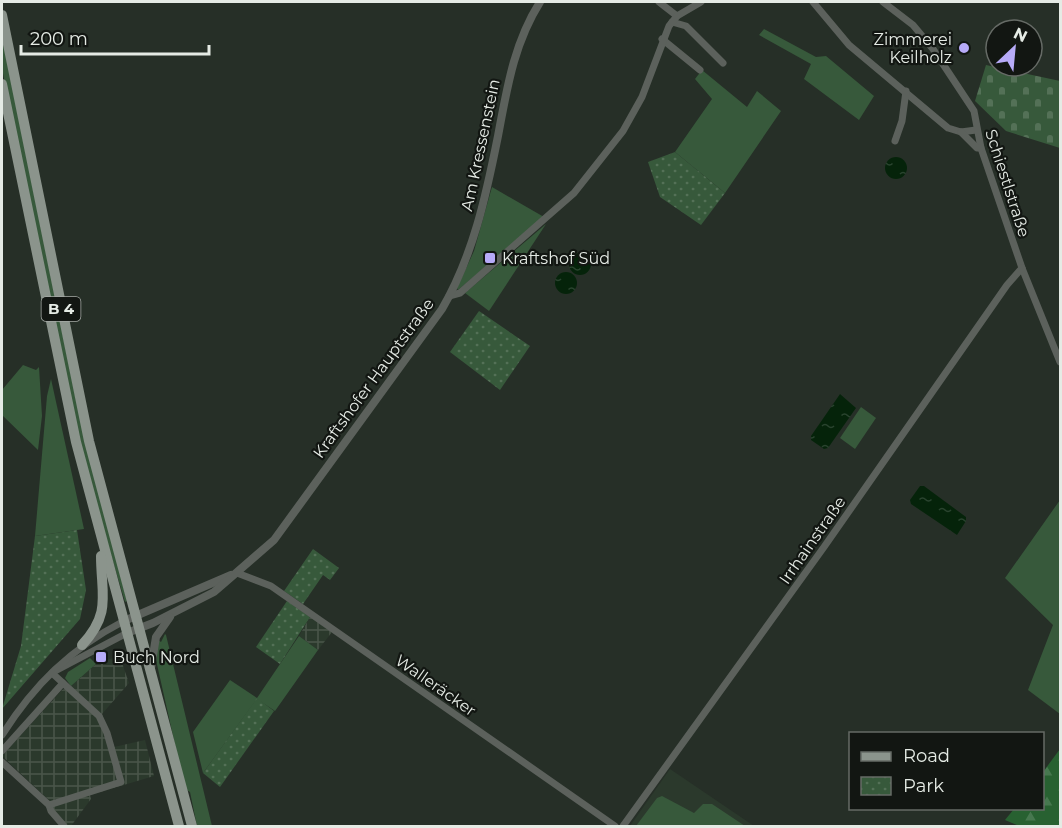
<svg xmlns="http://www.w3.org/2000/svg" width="1062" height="828" font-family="Montserrat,sans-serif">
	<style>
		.built { fill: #2b392c }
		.industrial { fill: url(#industrial-grid) }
		.grass { fill: #37593b }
		.forest { fill: url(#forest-firs) }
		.cemetery { fill: url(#cemetery-stones) }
		.park { fill: url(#park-dots) }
		.water { fill: url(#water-ripples) }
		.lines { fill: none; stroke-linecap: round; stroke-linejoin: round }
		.minor { stroke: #5c615c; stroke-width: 7 }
		.tertiary { stroke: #5c615c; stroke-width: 8 }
		.primary { stroke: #8b948c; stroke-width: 10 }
		.poi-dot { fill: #b7abf8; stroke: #121612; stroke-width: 2 }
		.labels { text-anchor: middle; stroke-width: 4.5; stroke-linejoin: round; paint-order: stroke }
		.shield { fill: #121612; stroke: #a6aba6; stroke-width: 1.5 }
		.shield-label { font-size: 15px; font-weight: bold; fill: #e5ebe5 }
		.poi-label { font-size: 16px; fill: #e5ebe5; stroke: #121612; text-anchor: start }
		.street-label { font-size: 16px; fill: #e5ebe5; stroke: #121612 }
	</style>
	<defs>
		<pattern id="industrial-grid" width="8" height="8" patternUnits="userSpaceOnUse" patternTransform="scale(1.5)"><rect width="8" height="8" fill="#2b392c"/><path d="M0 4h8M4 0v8" fill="none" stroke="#4a564a"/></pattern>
		<pattern id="forest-firs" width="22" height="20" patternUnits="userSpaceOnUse" patternTransform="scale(1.5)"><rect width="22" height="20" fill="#286131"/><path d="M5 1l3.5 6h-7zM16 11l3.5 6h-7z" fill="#47784f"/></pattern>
		<pattern id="cemetery-stones" width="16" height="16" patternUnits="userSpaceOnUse" patternTransform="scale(1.5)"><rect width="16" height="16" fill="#37593b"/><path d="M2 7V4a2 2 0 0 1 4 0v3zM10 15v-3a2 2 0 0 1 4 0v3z" fill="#547157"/></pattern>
		<pattern id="park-dots" width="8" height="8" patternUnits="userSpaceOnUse" patternTransform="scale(1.5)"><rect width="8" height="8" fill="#37593b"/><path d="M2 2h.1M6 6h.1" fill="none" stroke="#547157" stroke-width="1.8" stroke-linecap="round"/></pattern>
		<pattern id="water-ripples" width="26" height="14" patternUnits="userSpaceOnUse" patternTransform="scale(1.5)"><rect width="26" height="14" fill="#05230a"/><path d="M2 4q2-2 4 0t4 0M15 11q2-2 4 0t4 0" fill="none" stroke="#29432e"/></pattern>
	</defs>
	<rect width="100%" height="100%" fill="#262f27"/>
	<path class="built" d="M670,769L754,826H630Z"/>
	<g class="industrial">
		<path d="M310,617L332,632L318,650L299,636Z"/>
		<path d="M113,658L122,663L129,683L102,714L114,747L145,740L154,776L90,795L91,799L71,826H68L53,811L50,801L2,756L62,690L71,686L96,664Z"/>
	</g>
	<g class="grass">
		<path d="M764,29L816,57L826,56L874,96L859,120L804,79L811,64L759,35Z"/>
		<path d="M2,37L76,400L127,601L125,602L85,467L16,144L2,68Z"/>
		<path d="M702,70L747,107L757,91L781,111L725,193L675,152L712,99L695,79Z"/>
		<path d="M492,187L544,217L458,290L457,288L474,251Z"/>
		<path d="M546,224L489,311L465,293Z"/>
		<path d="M23,365L36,370L39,367L42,416L38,450L2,415V390Z"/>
		<path d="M51,379L84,529L35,536L47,396Z"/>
		<path d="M861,407L876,418L855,449L840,438Z"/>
		<path d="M1060,500V714L1028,690L1053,625L1005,578Z"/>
		<path d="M165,634L166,635L212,826H197L190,792L185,789L156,660L158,640L161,642Z"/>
		<path d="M299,636L318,650L275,711L257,699L203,773L193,732L230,680L257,698Z"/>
		<path d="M90,658L96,664L71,686L65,678L68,672Z"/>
		<path d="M662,796L694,813L703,804H712L745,826H636L657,798Z"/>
	</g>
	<path class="forest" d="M1060,749V826H1019L1005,820L1014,809L1042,808L1043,772Z"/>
	<path class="cemetery" d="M986,65L1060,81V148L1006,131L975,101Z"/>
	<g class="park">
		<path d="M675,152L725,193L701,225L660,197L649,165L648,162Z"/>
		<path d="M479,311L530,346L500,390L450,352Z"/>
		<path d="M77,530L86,590L80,619L2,709L21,646L35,536Z"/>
		<path d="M313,549L339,568L330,580L323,575L303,604L284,591Z"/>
		<path d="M287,601L310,617L280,664L256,647Z"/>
		<path d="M257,698L274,711L220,787L203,773Z"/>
	</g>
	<g class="water">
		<circle cx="896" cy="168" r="11"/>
		<circle cx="580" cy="264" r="11"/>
		<circle cx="566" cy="283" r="11"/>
		<path d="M840,394L856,408L828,448L824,449L811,440V436Z"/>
		<path d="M920,486H924L966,517V521L957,535L911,504L910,500Z"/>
	</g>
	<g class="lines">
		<g class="minor">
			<path d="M659,2L677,16"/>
			<path d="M813,2L849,45L948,128L961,132L976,130"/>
			<path d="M883,2L913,25L933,49L974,111L981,148L1022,268L1060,362"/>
			<path d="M672,22L686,26L723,63"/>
			<path d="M662,39L700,70"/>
			<path d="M961,132L977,148H981"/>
			<path d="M895,141L902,121L906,91"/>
			<path d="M449,296L460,293L574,193L623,131L642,97L669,26L677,16L701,2"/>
			<path d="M237,573L271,586L615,826"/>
			<path d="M57,670L127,633"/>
			<path d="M2,735C34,685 70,649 124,621"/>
			<path d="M2,751L63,683"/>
			<path d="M2,762L49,805L51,811L64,826"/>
			<path d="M49,805L121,782L107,733L99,716L52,673"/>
			<path d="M623,826L824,547L1007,285L1022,268"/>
		</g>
		<g class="tertiary">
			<path d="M124,621L231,575"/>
			<path d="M127,633L153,623L214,592L274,540L442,309C473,256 486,196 498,136C507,88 514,43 540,2"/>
			<path d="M151,668L156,637L170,617"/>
		</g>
		<g class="primary">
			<path d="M2,15L89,441L192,826"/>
			<path d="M2,84L76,442L179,826"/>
			<path d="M82,645C112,613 101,594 101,556"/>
		</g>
	</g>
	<g class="poi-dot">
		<circle cx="964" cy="48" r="6"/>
		<rect x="484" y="252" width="12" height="12" rx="3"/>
		<rect x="95" y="651" width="12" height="12" rx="3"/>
	</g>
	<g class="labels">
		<rect class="shield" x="41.5" y="297" width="39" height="24" rx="4.5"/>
		<g class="shield-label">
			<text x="61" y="314">B 4</text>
		</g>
		<g class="poi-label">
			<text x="952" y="45" text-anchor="end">Zimmerei<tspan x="952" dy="18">Keilholz</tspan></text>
			<text x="502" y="264">Kraftshof Süd</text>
			<text x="113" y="663">Buch Nord</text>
		</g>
		<g class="street-label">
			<text transform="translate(480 145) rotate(-78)" y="6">Am Kressenstein</text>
			<text transform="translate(1008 183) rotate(72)" y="6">Schiestlstraße</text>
			<text transform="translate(373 378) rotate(-54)" y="6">Kraftshofer Hauptstraße</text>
			<text transform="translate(812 540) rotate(-55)" y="6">Irrhainstraße</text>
			<text transform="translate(436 685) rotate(35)" y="6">Walleräcker</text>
		</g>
	</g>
	<rect width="1062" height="828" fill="none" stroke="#e5ebe5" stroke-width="6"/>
	<rect x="849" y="732" width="195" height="78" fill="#121612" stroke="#666b66" stroke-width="1.5"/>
	<rect x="861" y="752" width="30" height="9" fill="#8b948c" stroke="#666b66" stroke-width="1.5"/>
	<text x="903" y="762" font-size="18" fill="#e5ebe5">Road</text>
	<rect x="861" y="777" width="30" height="18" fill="url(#park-dots)" stroke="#666b66" stroke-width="1.5"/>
	<text x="903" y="792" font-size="18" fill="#e5ebe5">Park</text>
	<g transform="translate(1014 48) rotate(26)"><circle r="28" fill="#121612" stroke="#666b66" stroke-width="1.5"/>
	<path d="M0-4.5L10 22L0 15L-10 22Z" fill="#b7abf8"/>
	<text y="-9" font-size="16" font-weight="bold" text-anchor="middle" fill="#e5ebe5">N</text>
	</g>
	<path d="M21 45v9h188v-9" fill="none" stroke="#e5ebe5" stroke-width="3"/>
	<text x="30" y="45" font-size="18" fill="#e5ebe5" stroke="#121612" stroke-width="4.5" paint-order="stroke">200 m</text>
</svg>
